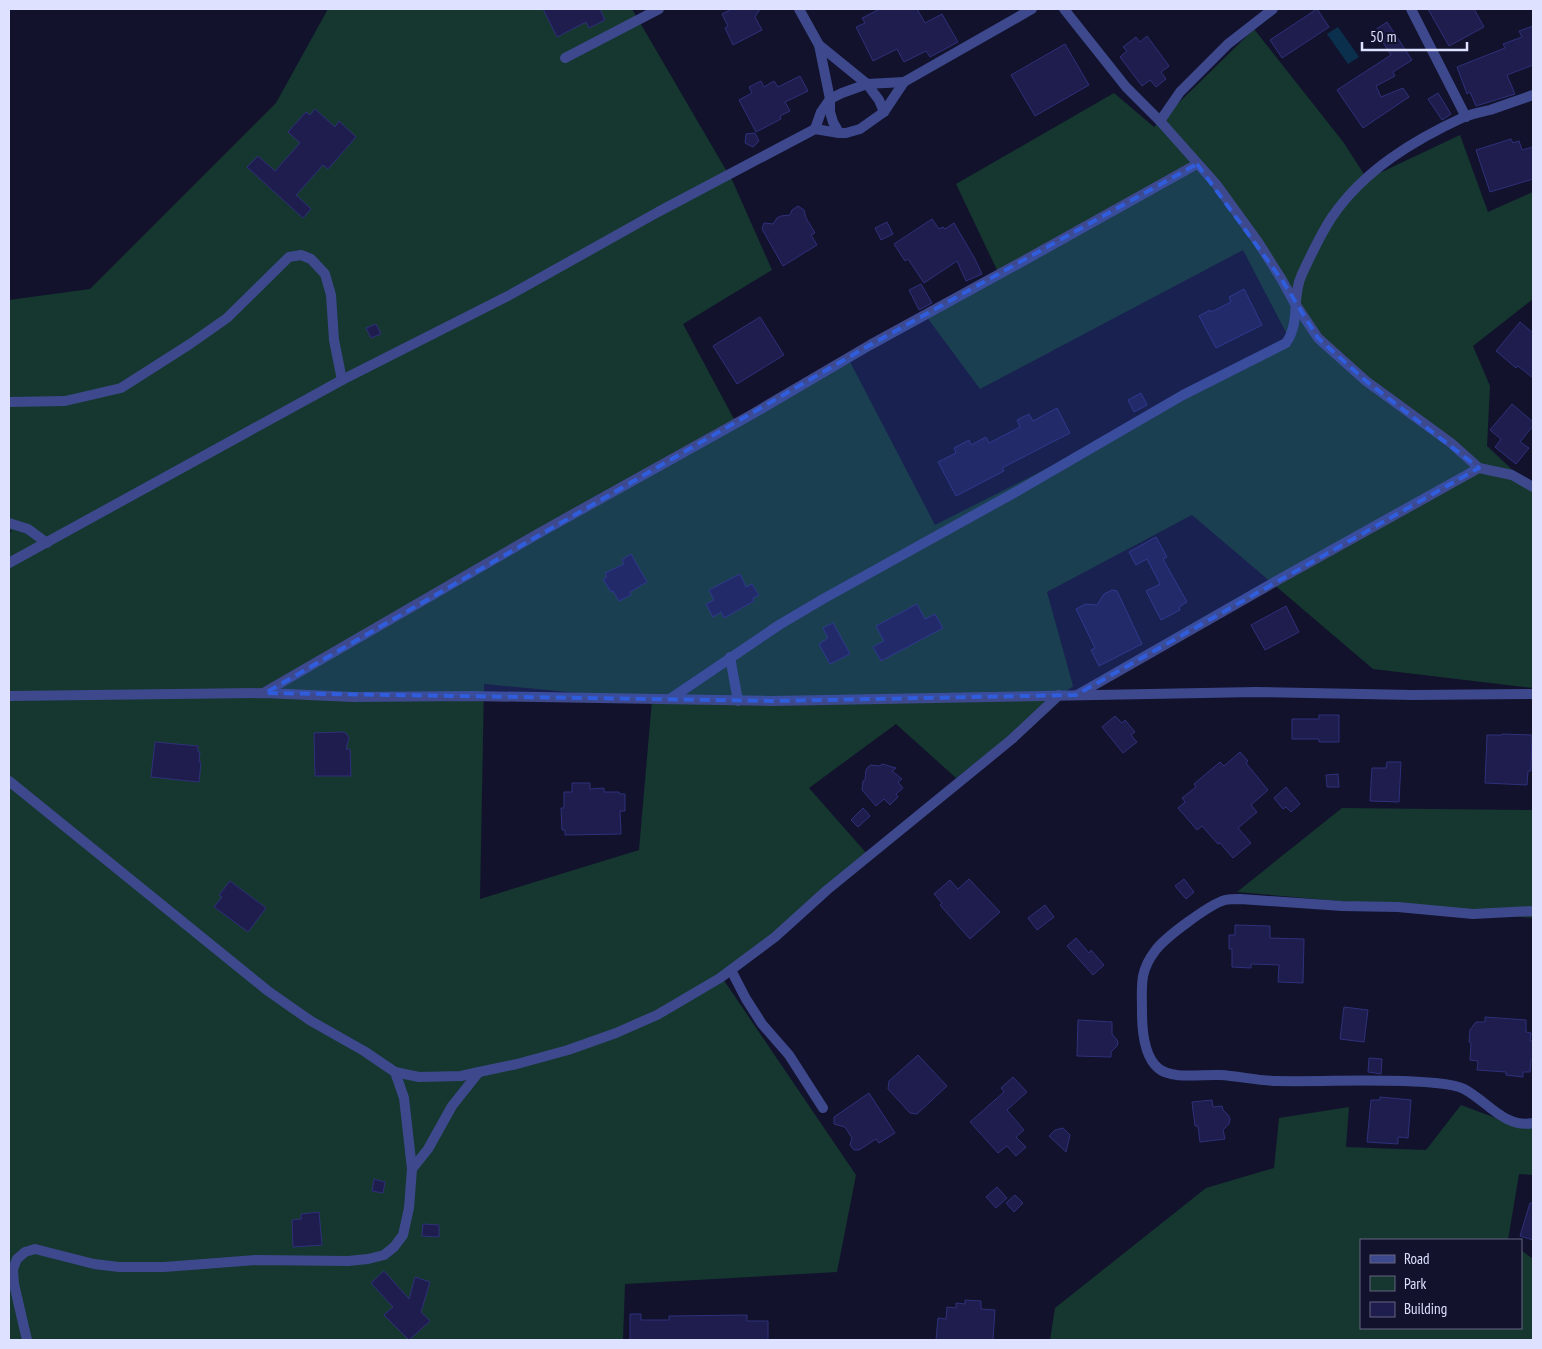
<svg xmlns="http://www.w3.org/2000/svg" width="1542" height="1349" font-family="'PT Sans Narrow',sans-serif">
	<style>
		.green { fill: #15372f; fill-rule: evenodd }
		.water { fill: #0b304d }
		.building { fill: #1e1d4e; stroke: #2f307a }
		.lines { fill: none; stroke-linecap: round; stroke-linejoin: round }
		.street { stroke: #3d498c; stroke-width: 10 }
		.marked { fill: #305ddc; fill-opacity: 0.2; stroke: #305ddc; stroke-width: 4; stroke-dasharray: 10 6; stroke-linejoin: round }
	</style>
	<rect width="100%" height="100%" fill="#12122d"/>
	<g class="green">
		<path d="M328,9H632L733,182L772,270L683,324L735,421L847,356L935,525L1292,344L1243,250L980,389L923,312L997,270L956,184L1114,93L1154,127L1254,29L1344,143L1367,179L1460,135L1488,212L1533,192V299L1473,346L1490,386L1487,446L1533,489V688L1373,669L1192,515L1047,592L1073,686L956,778L896,724L809,788L868,855L721,976L856,1175L837,1272L625,1284L623,1340H9V534L12,531L9,530V300L90,289L276,103ZM484,684L652,700L639,850L480,899Z"/>
		<path d="M1342,808L1533,810V918L1237,892Z"/>
		<path d="M1461,1105L1517,1126H1533V1175L1519,1174L1508,1240H1361V1328H1521V1250L1533,1259V1340H1050L1055,1308L1206,1188L1274,1168L1279,1118L1349,1107L1346,1147L1426,1150Z"/>
	</g>
	<path class="water" d="M1338,27L1359,57L1348,64L1327,34Z"/>
	<g class="building">
		<path d="M543,9H600L605,20L589,28L586,22L557,37Z"/>
		<path d="M732,9H760L755,17L762,30L733,45L725,28L728,26L722,14Z"/>
		<path d="M880,9H917L925,23L942,14L958,42L930,57L926,51L904,62L897,49L873,61L856,27L865,23L862,18Z"/>
		<path d="M1317,9L1329,27L1282,58L1270,40Z"/>
		<path d="M1428,9H1474L1484,27L1449,46Z"/>
		<path d="M1387,22L1412,60L1393,72L1395,76L1376,86L1381,97L1403,88L1409,97L1363,128L1337,90L1391,55L1375,30Z"/>
		<path d="M1533,26V65L1507,75L1515,94L1476,106L1470,92L1467,94L1457,67L1505,48L1503,44L1522,37L1519,31Z"/>
		<path d="M1147,36L1169,66L1161,72L1166,79L1156,87L1150,80L1142,86L1120,57L1127,51L1123,47L1136,37L1140,42Z"/>
		<path d="M1065,44L1089,85L1035,116L1011,75Z"/>
		<path d="M800,76L808,91L785,102L790,111L780,116L781,119L756,132L739,100L752,93L749,87L761,81L764,87L774,81L778,87Z"/>
		<path d="M1438,93L1451,114L1442,120L1428,99Z"/>
		<path d="M315,109L335,127L339,121L356,137L328,169L323,165L296,195L311,209L303,218L247,167L258,156L275,171L300,143L288,132L306,112L310,115Z"/>
		<path d="M755,133L759,141L753,147L745,143L746,134Z"/>
		<path d="M1511,139L1513,143L1519,141L1522,150L1533,147V179L1490,192L1476,150Z"/>
		<path d="M798,206L804,210L806,218L815,233L811,235L817,245L783,266L762,229L764,223L773,224L777,218L781,216L790,215L792,210Z"/>
		<path d="M932,219L939,229L943,227L945,229L954,223L975,259L982,274L966,281L957,261L924,283L908,259L905,261L894,244Z"/>
		<path d="M887,222L893,234L881,240L875,228Z"/>
		<path d="M921,284L932,303L919,310L909,290Z"/>
		<path d="M1244,289L1262,325L1216,348L1199,316L1210,310L1211,312L1231,302L1229,297Z"/>
		<path d="M760,317L784,355L737,384L713,346Z"/>
		<path d="M1520,322L1533,333V378L1518,366L1516,368L1496,351Z"/>
		<path d="M376,324L381,334L371,338L366,328Z"/>
		<path d="M1141,393L1147,405L1134,412L1128,400Z"/>
		<path d="M1512,404L1533,422V426L1520,442L1529,448L1516,464L1495,447L1501,439L1490,430Z"/>
		<path d="M1057,408L1070,433L1002,468L1004,471L956,496L938,462L956,453L954,448L969,440L971,445L986,437L989,443L1020,427L1017,420L1029,414L1033,421Z"/>
		<path d="M1156,537L1167,557L1163,559L1187,602L1179,607L1180,610L1161,620L1146,591L1160,584L1147,559L1136,565L1129,552Z"/>
		<path d="M631,554L647,582L630,592L631,595L619,601L613,591L611,592L603,579L607,577L605,573L624,564L622,560Z"/>
		<path d="M740,574L746,587L752,584L759,595L753,598L754,601L724,618L721,612L713,617L706,604L714,600L709,590Z"/>
		<path d="M1112,590L1117,591L1142,644L1099,666L1091,650L1095,648L1076,609L1086,604L1097,605L1104,594Z"/>
		<path d="M917,604L925,619L935,614L943,628L881,661L873,647L884,641L876,626Z"/>
		<path d="M1286,606L1299,632L1265,650L1251,625Z"/>
		<path d="M833,623L850,654L830,664L819,644L828,638L823,628Z"/>
		<path d="M1319,715H1339V742H1319V739H1292V719H1319Z"/>
		<path d="M1115,716L1122,723L1125,720L1135,732L1131,735L1137,742L1123,753L1102,727Z"/>
		<path d="M342,732L346,733L349,738L346,749H350L351,776H315L314,733Z"/>
		<path d="M1502,734L1532,735L1531,771H1528L1527,785L1485,783L1487,735H1502Z"/>
		<path d="M155,742L198,746V752H200L199,762H201L199,782L151,777Z"/>
		<path d="M1240,752L1248,761L1246,763L1268,790L1251,805L1257,812L1238,828L1251,843L1233,858L1220,843L1218,844L1202,826L1197,830L1178,808L1185,802L1182,798L1196,787L1194,784L1220,762L1224,766Z"/>
		<path d="M1387,762H1401L1399,802L1370,801L1372,768H1386Z"/>
		<path d="M882,764L896,768L892,771L902,779L898,782L903,788L896,794L898,797L890,805L884,799L876,806L862,790L863,781L865,780L866,770L868,767L871,765L880,766Z"/>
		<path d="M1338,774L1339,787H1327L1326,775Z"/>
		<path d="M572,783H590V789L604,788V792H619L620,794H625V811H620L621,834L565,835V830H562L561,808H564V792H572Z"/>
		<path d="M1286,787L1300,804L1291,812L1286,807L1283,809L1274,798Z"/>
		<path d="M863,808L870,816L858,827L851,820Z"/>
		<path d="M969,879L1000,912L970,939L940,905L942,903L934,894L950,880L958,889Z"/>
		<path d="M1184,879L1194,892L1186,899L1175,886Z"/>
		<path d="M230,881L266,908L248,932L214,907L222,897L219,895Z"/>
		<path d="M1045,905L1054,917L1037,930L1028,918Z"/>
		<path d="M1235,925L1270,926V938L1304,939L1303,983L1278,982L1279,965L1251,964V968L1232,967V949H1229V935H1235Z"/>
		<path d="M1076,938L1089,953L1091,950L1104,965L1093,975L1067,946Z"/>
		<path d="M1344,1007L1368,1010L1364,1042L1340,1039Z"/>
		<path d="M1485,1017L1526,1020V1032L1531,1033L1530,1041H1533V1060H1531L1530,1072H1523V1077L1506,1075V1072L1477,1070L1478,1061L1470,1060L1471,1043L1469,1042L1470,1030L1476,1022H1485Z"/>
		<path d="M1078,1020L1112,1022V1034L1117,1040L1118,1043L1117,1046L1111,1052V1057L1077,1056Z"/>
		<path d="M918,1055L947,1086L917,1114L910,1113L888,1089L889,1081Z"/>
		<path d="M1369,1058L1382,1059L1381,1074L1368,1072Z"/>
		<path d="M1013,1077L1027,1092L1007,1110L1024,1130L1016,1137L1026,1147L1016,1156L1007,1146L998,1153L970,1122L1004,1092L1001,1088Z"/>
		<path d="M869,1093L895,1133L879,1143L876,1139L859,1150H854L850,1145L852,1138L845,1127L834,1124V1117Z"/>
		<path d="M1380,1097L1411,1100L1408,1138L1398,1137V1144L1367,1142L1371,1100H1380Z"/>
		<path d="M1212,1100L1213,1107L1222,1106L1223,1110L1228,1115L1230,1119L1229,1124L1223,1130L1225,1139L1200,1142L1198,1126H1195L1192,1102Z"/>
		<path d="M1063,1128L1070,1135L1066,1152L1049,1136L1055,1130Z"/>
		<path d="M374,1179L385,1182L383,1193L372,1191Z"/>
		<path d="M997,1187L1007,1198L996,1208L986,1197Z"/>
		<path d="M1015,1195L1023,1203L1014,1212L1006,1203Z"/>
		<path d="M1530,1203H1533V1240L1520,1236Z"/>
		<path d="M319,1212L322,1245L293,1247L292,1220L301,1219V1214Z"/>
		<path d="M423,1224L439,1225V1237L422,1236Z"/>
		<path d="M384,1271L409,1299L415,1277L430,1282L421,1312L430,1321L409,1340L384,1315L393,1307L371,1283Z"/>
		<path d="M965,1300L981,1301V1309L995,1310L993,1340H936L938,1318L946,1319L947,1307L956,1308V1303L965,1304Z"/>
		<path d="M630,1314H641V1320H669V1316L747,1315V1321H768V1340H630Z"/>
	</g>
	<g class="lines">
		<g class="street">
			<path d="M799,9L819,45L830,99V112L833,122L839,133"/>
			<path d="M1064,9L1126,87L1160,121L1216,184L1258,242L1282,280L1294,302L1318,338L1366,381L1451,443L1479,468"/>
			<path d="M1411,9L1466,117"/>
			<path d="M819,45L867,84L879,100L884,112"/>
			<path d="M565,58L659,9"/>
			<path d="M1160,121L1180,92L1228,44L1273,9"/>
			<path d="M815,129L821,112L830,99L842,93L867,84L904,82"/>
			<path d="M9,402L65,401L121,388L190,344L227,318L289,257L301,255L311,259L325,274L331,295L334,340L342,380"/>
			<path d="M9,523L28,529L47,543"/>
			<path d="M9,563L342,380L508,296L658,212L815,129L839,133H846L860,129L884,112L904,82L1032,9"/>
			<path d="M730,657L738,701"/>
			<path d="M265,692L541,532L749,416L870,345L1016,265L1197,164"/>
			<path d="M1077,695L1278,580L1479,468L1512,475L1533,487"/>
			<path d="M9,696L265,693L353,697L471,696L772,701L1256,692L1413,695L1533,694"/>
			<path d="M670,699L779,625L823,599L1021,489L1183,395L1286,343C1301,322 1291,297 1302,274C1311,255 1320,235 1332,217C1364,170 1414,140 1464,117C1472,114 1482,112 1490,110C1504,105 1519,100 1533,95"/>
			<path d="M9,781L268,991L311,1021L364,1051L395,1072L404,1098L412,1169L409,1208L403,1235L394,1247L384,1255L368,1259L348,1261L256,1260L164,1267H119L94,1264L35,1249L25,1252L17,1259L13,1269L14,1284L27,1340"/>
			<path d="M1533,911L1473,914L1398,907L1342,906L1240,899C1235,899 1229,899 1225,900C1210,904 1164,938 1155,951C1139,972 1142,986 1142,1012C1142,1029 1144,1056 1158,1068C1171,1080 1203,1074 1220,1075C1239,1076 1258,1081 1277,1081C1329,1082 1383,1078 1435,1083C1445,1084 1456,1085 1464,1089C1487,1101 1505,1129 1533,1123"/>
			<path d="M731,970L746,999L762,1024L789,1055L823,1108"/>
			<path d="M395,1072L419,1077L461,1076L479,1072"/>
			<path d="M412,1169L428,1149L452,1106L479,1072L517,1064L568,1050L616,1033L657,1015L720,978L775,937L827,890L1012,739L1059,695"/>
		</g>
	</g>
	<path class="marked" d="M1197,164L1282,280L1318,338L1366,381L1479,468L1076,695L772,701L265,693L870,345Z"/>
	<rect width="1542" height="1349" fill="none" stroke="#dee1ff" stroke-width="20"/>
	<rect x="1360" y="1239" width="162" height="90" fill="#12122d" stroke="#646581"/>
	<rect x="1370" y="1255" width="25" height="8" fill="#3d498c" stroke="#646581"/>
	<text x="1404" y="1264" font-size="15" fill="#dee1ff">Road</text>
	<rect x="1370" y="1276" width="25" height="15" fill="#15372f" stroke="#646581"/>
	<text x="1404" y="1289" font-size="15" fill="#dee1ff">Park</text>
	<rect x="1370" y="1302" width="25" height="15" fill="#1e1d4e" stroke="#646581"/>
	<text x="1404" y="1314" font-size="15" fill="#dee1ff">Building</text>
	<path d="M1362 42v8h105v-8" fill="none" stroke="#dee1ff" stroke-width="2.5"/>
	<text x="1370" y="42" font-size="15" fill="#dee1ff" stroke="#12122d" stroke-width="4" paint-order="stroke">50 m</text>
</svg>
